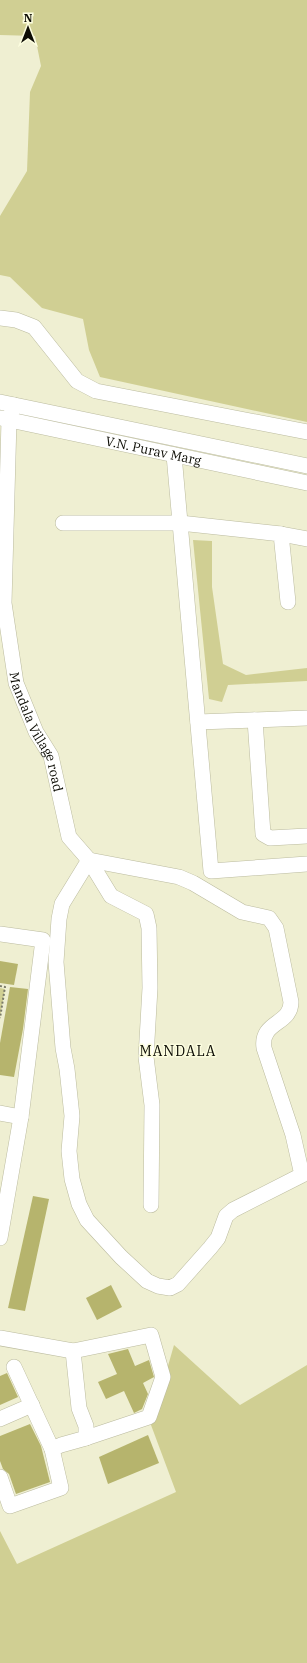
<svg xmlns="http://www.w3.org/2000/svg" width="307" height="1663" font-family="'IBM Plex Serif',serif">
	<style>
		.green { fill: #d0cf93 }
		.building { fill: #b6b46d }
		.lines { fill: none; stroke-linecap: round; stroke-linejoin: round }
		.minor-casing { stroke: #bbbb9f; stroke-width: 16 }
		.path { stroke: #7b7b69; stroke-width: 2; stroke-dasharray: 2 2; stroke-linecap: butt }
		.minor { stroke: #fff; stroke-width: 15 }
		.labels { text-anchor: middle; stroke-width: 3; stroke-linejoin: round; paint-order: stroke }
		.street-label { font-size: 13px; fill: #0c0c04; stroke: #fcfddf }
		.neighbourhood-label { font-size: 14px; letter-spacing: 1px; fill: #0c0c04; stroke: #fcfddf }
	</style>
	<rect width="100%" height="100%" fill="#efefd2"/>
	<g class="green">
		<path d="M0,0H307V422L100,377L89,350L83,319L42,308L10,277L0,275V216L27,171L30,92L41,66L35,36L0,35Z"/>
		<path d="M193,540L212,541V587L223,664L246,675L307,668V681L228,685L222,702L209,699Z"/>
		<path d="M0,988L5,989L0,1017Z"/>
		<path d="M174,1345L240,1405L307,1365V1663H0V1531L17,1564L176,1492L151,1425Z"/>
	</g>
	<g class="building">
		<path d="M0,961L18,964L14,985L0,983Z"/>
		<path d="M10,987L28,989L23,1029L14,1077L0,1075V1043Z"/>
		<path d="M33,1196L49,1199L25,1311L8,1308Z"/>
		<path d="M111,1285L122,1307L97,1320L86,1298Z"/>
		<path d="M128,1349L135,1366L149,1360L154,1377L143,1383L148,1394L142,1409L134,1413L124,1391L106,1399L98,1382L117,1374L108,1354Z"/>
		<path d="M7,1373L18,1397L0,1405V1376Z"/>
		<path d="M30,1424L41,1446L50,1482L16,1494L9,1474L3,1469L0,1461V1436Z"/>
		<path d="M148,1435L159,1463L108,1484L99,1457Z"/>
	</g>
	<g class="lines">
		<defs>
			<g id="minor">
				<path d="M0,318L16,320L34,327L77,381L96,391L307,432"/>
				<path d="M0,402L307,466"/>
				<path id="s1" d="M14,405L9,420L4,603L16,683L36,732L51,756L69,837L89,860L111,896L146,914L149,928L150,988L146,1057L152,1105L151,1205"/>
				<path id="s2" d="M1,418L307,483"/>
				<path d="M174,455L211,871L307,864"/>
				<path d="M63,523H180L281,534L288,602"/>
				<path d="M281,534L307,539"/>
				<path d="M255,720L263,834L270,838L307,836"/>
				<path d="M198,722L307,718"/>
				<path d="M89,860L179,877L193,883L242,912L269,918L276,928L291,1002C291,1025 260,1021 264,1048L293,1135L302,1175L233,1210L226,1216L218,1238L210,1248L178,1284L170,1288L158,1286L147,1281L121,1257L87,1220L79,1204L72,1179L69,1151L72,1116L67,1069L63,1048L56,962L59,919L62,904Z"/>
				<path d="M0,934L43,940L21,1117L0,1238"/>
				<path d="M0,1113L21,1117"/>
				<path d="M0,1338L73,1351L79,1408L86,1426V1438L61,1445L52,1449"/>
				<path d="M73,1351L151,1335L163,1377L149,1417L86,1438"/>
				<path d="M0,1419L32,1405"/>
				<path d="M0,1477L10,1506L61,1488L52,1449L14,1367"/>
			</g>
		</defs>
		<use href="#minor" class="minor-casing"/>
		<path class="path" d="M0,986L5,987L0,1018"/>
		<use href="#minor" class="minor"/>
	</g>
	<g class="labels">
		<g class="street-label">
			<text dy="5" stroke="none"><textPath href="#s2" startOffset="156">V.N. Purav Marg</textPath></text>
			<text dy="5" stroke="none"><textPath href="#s1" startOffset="333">Mandala Village road</textPath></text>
		</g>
		<g class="neighbourhood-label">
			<text x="178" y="1056">MANDALA</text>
		</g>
	</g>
	<g transform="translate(28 28)" stroke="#fcfddf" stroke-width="3" paint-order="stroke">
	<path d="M0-3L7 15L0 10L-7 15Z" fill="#0c0c04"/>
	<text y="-6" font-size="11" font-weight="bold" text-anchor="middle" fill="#0c0c04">N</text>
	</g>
</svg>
